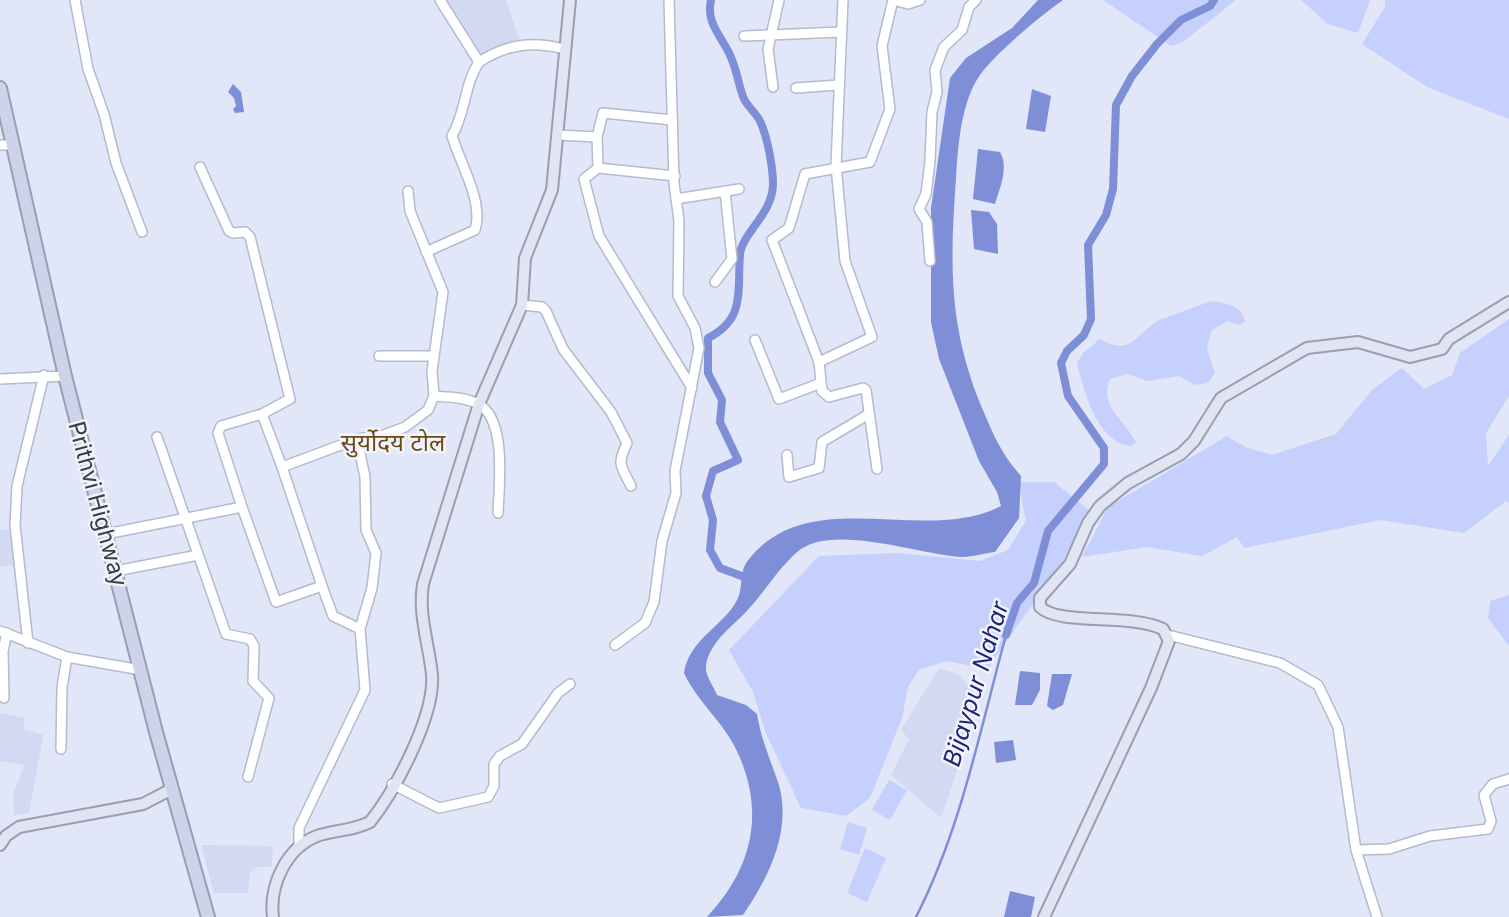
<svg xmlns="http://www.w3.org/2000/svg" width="1509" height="917" font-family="Inter,'Noto Sans Devanagari',sans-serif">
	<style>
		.built { fill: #d2d9f3 }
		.green { fill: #c5d0fc }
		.water { fill: #7e8fd8 }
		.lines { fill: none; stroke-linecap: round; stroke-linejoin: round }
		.stream { stroke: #7e8fd8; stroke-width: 2.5 }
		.canal { stroke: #7e8fd8; stroke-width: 8 }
		.minor-casing { stroke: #b5bacc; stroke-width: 12 }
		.major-casing { stroke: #9a9eb0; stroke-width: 14 }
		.highway-casing { stroke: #9a9eb0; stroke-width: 16 }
		.minor { stroke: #fff; stroke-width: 9 }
		.major { stroke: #e1e5f2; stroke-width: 10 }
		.highway { stroke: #cdd3ea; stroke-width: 12 }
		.labels { text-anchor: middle; stroke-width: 5; stroke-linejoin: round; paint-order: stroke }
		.street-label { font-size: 23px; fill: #3a3d44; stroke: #f2f4fc }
		.neighbourhood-label { font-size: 24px; fill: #6d4918; stroke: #f2f4fc }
		.water-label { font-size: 24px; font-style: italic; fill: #1f2278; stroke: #f2f4fc }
	</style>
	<rect width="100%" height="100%" fill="#e1e6f9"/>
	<g class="built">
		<path d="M446,0H506L519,39L480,57Z"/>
		<path d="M13,529L15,565L0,567V530Z"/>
		<path d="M939,668L958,674L972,690L971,716L962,756L941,818L891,775L909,739L901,730Z"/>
		<path d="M0,708V713L25,718L23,729L43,735L29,814L14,815L13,795L24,765L0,761Z"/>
		<path d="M201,845L273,846L271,867H257L250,873L248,893H214Z"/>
	</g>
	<g class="green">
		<path d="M1103,0H1236L1183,42L1171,46Z"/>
		<path d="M1301,0H1370L1358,33L1328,24Z"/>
		<path d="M1385,0H1509V119L1427,87L1362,44L1385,7Z"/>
		<path d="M1212,301C1226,303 1243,306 1245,322L1239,325L1227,321L1211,331L1207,349L1215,373L1208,383L1196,385L1179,376L1147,381L1128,374L1110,379C1098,406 1125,420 1136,442L1132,446C1098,444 1084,392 1077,363L1083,353L1100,339C1132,358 1136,332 1160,320C1177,313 1195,307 1212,301Z"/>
		<path d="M1509,319V396L1486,433L1488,466L1509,435V503L1506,501L1464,533L1380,520L1244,548L1237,537L1202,556L1147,547L1082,557L1108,507L1227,436L1245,447L1272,455L1336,434L1372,390L1402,368L1424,389L1452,375L1460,353Z"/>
		<path d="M1018,482H1054L1089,510C1065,569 1022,615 988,669L946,661L919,670L908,687L902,718L870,798L846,816L801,808L765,731L753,692L729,650L819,556L897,553L980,561L1008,550L1026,521Z"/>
		<path d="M1509,595V646L1488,618L1490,601Z"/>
		<path d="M889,780L907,790L890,820L872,810Z"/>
		<path d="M848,822L867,828L859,855L840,849Z"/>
		<path d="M865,848L886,858L867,902L847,893Z"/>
	</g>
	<g class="water">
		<path d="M1038,0H1063C1040,16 996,53 980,75C961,102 958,146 956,178C950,264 948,326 982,408C994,436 1001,453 1021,476L1019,518L995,552C984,553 973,557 963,557C922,556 830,521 796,553C775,572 761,598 740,618C727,630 705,649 706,670C707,678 714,687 717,695L746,705L757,714C761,739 770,759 778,782C793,829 769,877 743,915L707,917C753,868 766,811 736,749C722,721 697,701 684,673C689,639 724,626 737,600C744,587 738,572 749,559C811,482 924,546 1001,506L997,492L979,461L939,359L931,322V208L950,78L966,58L1012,28Z"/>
		<path d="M233,84L241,92L244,112L235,113L233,109L236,106L234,98L228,92Z"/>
		<path d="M1032,89L1051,96L1045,132L1026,129Z"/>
		<path d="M978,149L1000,152C1009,167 1000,188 995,204L973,199Z"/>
		<path d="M971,210L989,212L997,224L998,254L974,249Z"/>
		<path d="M1020,671L1040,673V690L1032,705H1015Z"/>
		<path d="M1052,674H1072L1063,705L1053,710L1047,706Z"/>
		<path d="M1013,740L1016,760L996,763L994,742Z"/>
		<path d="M1010,891L1035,897L1031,917H1004Z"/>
	</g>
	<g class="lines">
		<path class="stream" d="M916,917C961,829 980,730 1006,635"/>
		<g class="canal">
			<path d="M711,0C706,23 720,34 729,53C737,68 738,85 744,99C748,107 756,113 760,121C767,136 773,166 773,184C773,214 741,234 740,255C737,291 746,319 708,338V373L722,400L720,422L738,460L713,471L706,496L713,520L710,550L720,568L747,578L746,581"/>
			<path d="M1006,635L1017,603L1034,583L1048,531L1104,464V448L1068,396L1061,363L1067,351L1084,335L1091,319L1088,245L1106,215L1113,189L1116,105L1132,76L1157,44L1181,20L1210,6L1214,0"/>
		</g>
		<defs>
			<g id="minor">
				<path d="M75,0L88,69L104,114L116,163L142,232"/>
				<path d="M440,0L479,62C507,44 532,41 564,49"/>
				<path d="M744,36L841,32"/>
				<path d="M773,87L768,49L779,0"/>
				<path d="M796,88L838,85"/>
				<path d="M672,120L603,113L597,137L598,168L584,179L599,236L692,388"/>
				<path d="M557,135L597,137"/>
				<path d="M0,145H11"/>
				<path d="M200,167L229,231L233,233L245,232L250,237L290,399L262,414"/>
				<path d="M598,168L675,176"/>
				<path d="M676,199L739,189"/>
				<path d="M426,252L475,230C484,202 460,163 452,136C466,112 464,85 479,62"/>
				<path d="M930,261L927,222L919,209L926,194L930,161L932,112L937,92L935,70L944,47L962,30L969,7L976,0"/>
				<path d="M715,282L732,259L725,191"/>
				<path d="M522,305L542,307L546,311L563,349L611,412L627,443C617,465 620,464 631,486"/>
				<path d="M755,340L779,399L821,383"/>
				<path d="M379,356H433"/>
				<path d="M819,362L872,337L845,261L836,166L843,0"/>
				<path d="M0,379L65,376"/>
				<path d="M434,396C448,397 465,397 478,404C507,418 499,486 498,513"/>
				<path d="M157,437L226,634L250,639L254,646L253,681L269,698L248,777"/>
				<path d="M357,439L365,477L366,530L376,553L372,588L360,629"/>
				<path d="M787,455L789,477L819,468L822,442L869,414"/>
				<path d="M877,469L866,390L863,388L829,397L822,391L819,362L772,240L789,228L805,174L870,162L890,109L882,46L893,0L908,4L920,0"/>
				<path d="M242,507L276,602L322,586L282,467"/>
				<path d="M106,534L242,507L218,433L221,426L262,414L282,467L357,439L381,436L405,427L428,410L434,396L432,371L443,292L410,211L408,191"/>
				<path d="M116,571L198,555"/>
				<path d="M0,631L67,657L141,670"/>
				<path d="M1168,635L1280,663L1318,685L1338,727L1356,850L1377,917"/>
				<path d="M28,643L15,525L17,486L44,375"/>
				<path d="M615,645L645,623L654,602L662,541L676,493L675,471L699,348L695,328L678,296L679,221L674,183L669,0"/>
				<path d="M4,698L3,651L7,633"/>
				<path d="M61,749L62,687L67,657"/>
				<path d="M392,784L439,808L488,797L494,786V764L500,756L522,744L558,693L570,684"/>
				<path d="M299,846V828L365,690L360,629L333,616L322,586"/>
				<path d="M1356,850L1389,849L1430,836L1488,829L1491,821L1484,795L1493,784L1509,779"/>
			</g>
			<g id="major">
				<path d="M0,845L6,836L19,827L143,804L172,789"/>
				<path d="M273,917C269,886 286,848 317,836C334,830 353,831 370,822C395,791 435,716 432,675C429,644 418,615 423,584L479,404L522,305L525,258L552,190L570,0"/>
				<path d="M1044,917L1151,688L1169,641L1163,629C1130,613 1060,626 1040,607V598L1070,564L1088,523L1100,506L1128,483L1181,454L1194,441L1221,398L1307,348L1358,342L1410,357L1442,349L1449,339L1509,302"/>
			</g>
			<path id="highway" d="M0,88L65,376L156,732L208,917"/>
		</defs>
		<use href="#minor" class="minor-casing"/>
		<use href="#major" class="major-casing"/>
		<use href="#highway" class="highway-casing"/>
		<use href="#minor" class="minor"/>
		<use href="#major" class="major"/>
		<use href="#highway" class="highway"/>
	</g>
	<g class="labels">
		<g class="street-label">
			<text transform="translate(98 504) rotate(75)" y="8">Prithvi Highway</text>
		</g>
		<g class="neighbourhood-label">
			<text x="393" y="451">सुर्योदय टोल</text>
		</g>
		<g class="water-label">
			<text transform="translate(976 684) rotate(-73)" y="8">Bijaypur Nahar</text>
		</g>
	</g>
</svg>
